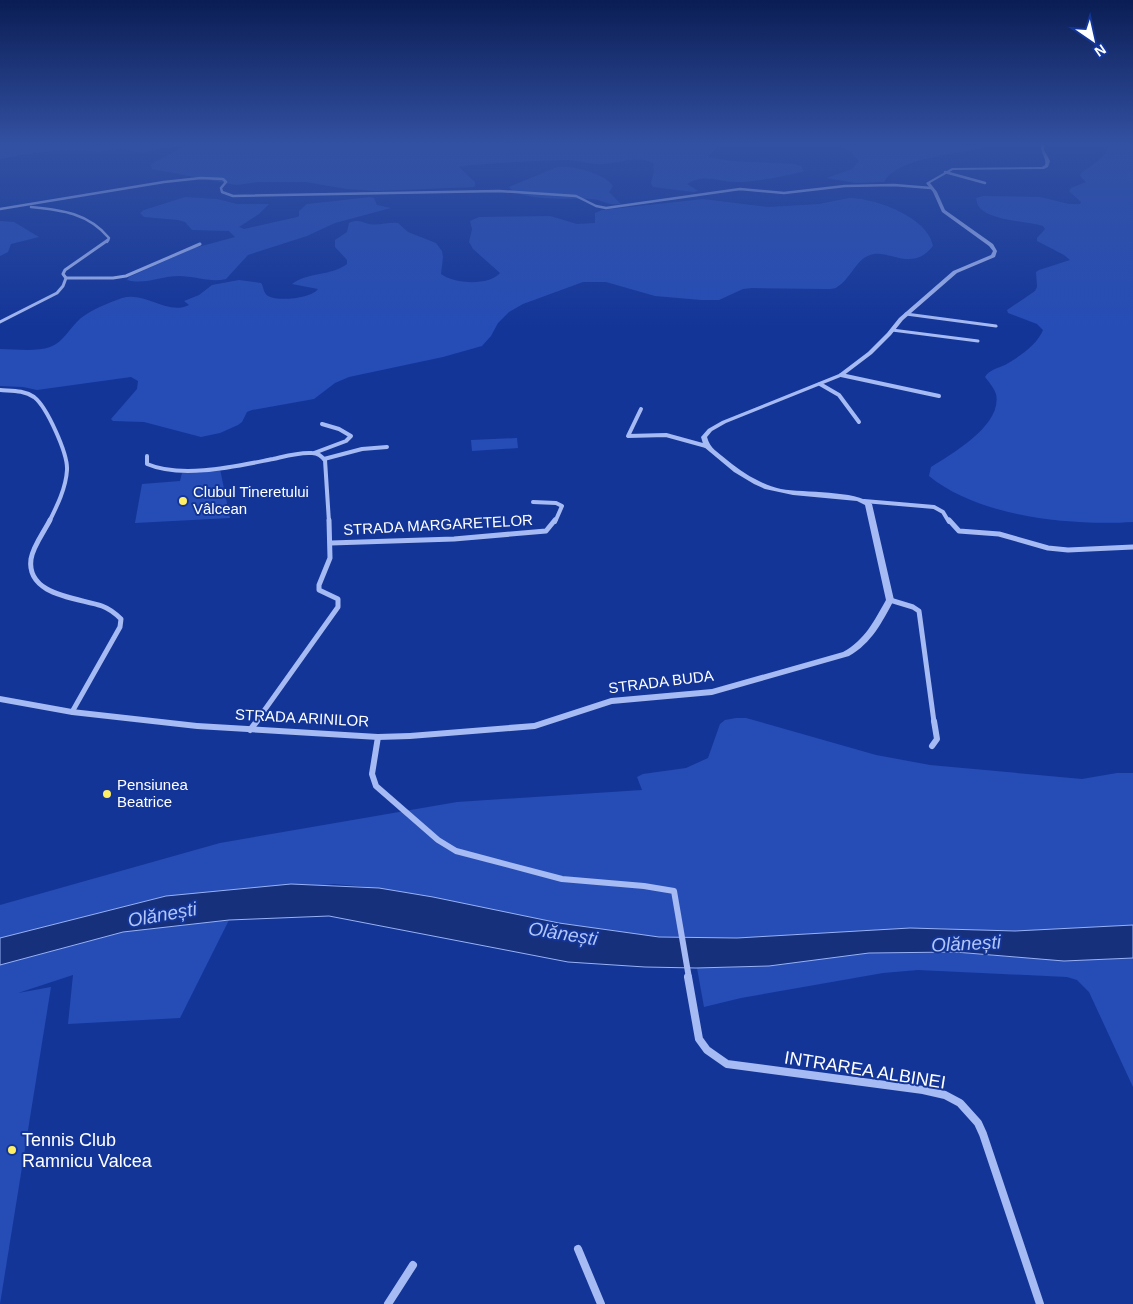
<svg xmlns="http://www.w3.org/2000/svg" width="1133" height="1304" font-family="Arial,sans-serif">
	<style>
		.green { fill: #264db6 }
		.water { fill: #16307c; stroke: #98b2f6 }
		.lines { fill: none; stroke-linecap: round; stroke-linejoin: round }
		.minor-far5 { stroke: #a6baf3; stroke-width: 2.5 }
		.minor-far4 { stroke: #a6baf3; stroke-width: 3 }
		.minor-far3 { stroke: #a6baf3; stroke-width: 4 }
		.minor-far2 { stroke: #a6baf3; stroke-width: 5 }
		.minor-far1 { stroke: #a6baf3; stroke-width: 6 }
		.minor { stroke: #a6baf3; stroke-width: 8 }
		.tertiary { fill: #a6baf3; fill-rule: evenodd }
		.poi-dot { fill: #ffef67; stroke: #133598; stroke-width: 2 }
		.labels { text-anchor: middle; stroke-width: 4; stroke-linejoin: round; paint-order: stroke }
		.poi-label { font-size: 15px; fill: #fff; stroke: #133598; text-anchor: start }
		.street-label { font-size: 15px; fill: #fff; stroke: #133598 }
		.near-street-label { font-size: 18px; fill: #fff; stroke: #133598 }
		.near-poi-label { font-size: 18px; fill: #fff; stroke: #133598; text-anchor: start }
		.near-water-label { font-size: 19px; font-style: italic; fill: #b2c6f9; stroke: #133598 }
	</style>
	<rect width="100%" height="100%" fill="#133598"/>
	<g class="green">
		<path d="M0,145H718L708,157L731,161L794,164L801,166L804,171C793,175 748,183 736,182C717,182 705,173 687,184L698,191L694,192L653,187L651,183L654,171L653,163C639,155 619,163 604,164C592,165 581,161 569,160C557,160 465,164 459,167L475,182V186L473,187L377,191L347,189L306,182H258L236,185L152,169L151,165L153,163L185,146L183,145L140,153L122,149L100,152L71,150L34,153L0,159Z"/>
		<path d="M838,145H986L977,149C952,155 897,158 884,182L856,183L826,178L852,169L859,161L852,153Z"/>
		<path d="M1109,145H1133V522C1070,526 979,517 929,476L931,467C952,454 1003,425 996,394C994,388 989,382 985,377C989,370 998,368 1005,365C1019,357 1037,345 1043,330L1037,324L1008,313L1007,310L1035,291L1037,287L1036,272L1039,270L1070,260L1064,255L1037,241V238L1045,229L1043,226C1026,221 994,221 981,209C977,206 977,202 976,198L983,196L1040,197L1069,204H1080L1081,202L1069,191L1071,188L1086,182L1080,176L1081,173C1091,166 1106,158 1109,145Z"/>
		<path d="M557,167C571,165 605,173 613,186L609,192L621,204C605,206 603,199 590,199C572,198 521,202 509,187Z"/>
		<path d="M185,197L217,199L237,204H269L259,214L239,227L244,229L297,217L299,216V211L307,204L370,197L374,198L377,205L391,208L335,223L307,236L248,255L226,279C211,283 195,276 179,276C161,276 145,285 127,280L129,277L194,248L235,237L229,231L192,230L185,222L178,220L144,217L140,213L144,210Z"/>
		<path d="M849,198C875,198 928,217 933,246C909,276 886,243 864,258C854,265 848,281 837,287C835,289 829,289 826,289L752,288L743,289L719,300H701L655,296L606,282H583L523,304L509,312L498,323L491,336L482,346L443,357L349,377L335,383L314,399L252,410L247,412L242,422L238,425L220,433L201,437L144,422L113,421L111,419L137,389L138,381L131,377L37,390L23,387L0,386V349C15,349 36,352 50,347C64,342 70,327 81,318C93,309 108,303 122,298C146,291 167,316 189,305L184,301L199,295L212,285L239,280L261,283C264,287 263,293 268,296C279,302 312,298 318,289L292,284C307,272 332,276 347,264V260L335,247V240L347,232L349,223C358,219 361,222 369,224C378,226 389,222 398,223L408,232L436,243L442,251L443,257L441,274C454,284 489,286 500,273L473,249L469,242L472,229L470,221L479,217L550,216L577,224L595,223V213L602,210L703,199L768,207L819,204Z"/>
		<path d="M0,221L14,222L39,237L11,244L8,252L0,256Z"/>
		<path d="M517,438L518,448L472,451L471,440Z"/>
		<path d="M220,469L230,518L135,523L142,484L180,481L182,473Z"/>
		<path d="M736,718H746L876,755L930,765L1082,779L1117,773H1133V925L1015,931L910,928L737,938L659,937L559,923L433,897L379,888L334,884L166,896L0,938V905L220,843L457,802L642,790L637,777L643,774L686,768L708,758L720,724L725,720Z"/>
		<path d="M229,920L180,1018L68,1024L73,975L18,993L51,987L0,1304V965L123,932Z"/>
		<path d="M955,952L1064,961L1133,958V1087L1089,992L1077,980L1067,977L918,970L883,973L741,998L704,1007L697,968L769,966L869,953Z"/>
	</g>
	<path class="water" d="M291,884L379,888L433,897L559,923L659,937L737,938L910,928L1015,931L1133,925V958L1064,961L955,952L869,953L769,966L696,968L645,967L568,962L329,916L229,920L123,932L0,965V938L166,896Z"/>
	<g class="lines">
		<g class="minor-far5">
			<path d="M945,172L985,183"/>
			<path d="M31,207C62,210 88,213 109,238L107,242"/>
			<path d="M0,209L164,182L201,178L223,179L226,182L221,188L222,192L233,196L499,191L576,196L596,206L606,208L740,189L784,193L845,186L894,185L931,188"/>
		</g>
		<g class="minor-far4">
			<path d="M66,278H113L126,276L200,244"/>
			<path d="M906,314L996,326"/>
			<path d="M0,322L57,293L63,286L66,278L63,274L65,270L108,240"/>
			<path d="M892,330L978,341"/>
		</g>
		<g class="minor-far3">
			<path d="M841,375L939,396"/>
			<path d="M820,384L839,395L859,422"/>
			<path d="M0,390C11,391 24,390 34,397C47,407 68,454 67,470C66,488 57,506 49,522"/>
			<path d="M641,409L628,436L666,435L706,446"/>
			<path d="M314,453L346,441L351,436L339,429L322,424"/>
			<path d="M147,456V464C182,479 237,466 273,459C286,456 299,452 312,453C318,453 321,456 325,460L329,522"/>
			<path d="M324,459L362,449L387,447"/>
			<path d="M864,501L934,507L943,512L949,522"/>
			<path d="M533,502L556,503L562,506L555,522"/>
		</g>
		<g class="minor-far2">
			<path d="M50,520C44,532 33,546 31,559C26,596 79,598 102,606C110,609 115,613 121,619L120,627L72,712"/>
			<path d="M949,520L959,531L999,534L1048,548L1068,550L1133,547"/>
			<path d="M331,543L454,539L546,531L555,520"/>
			<path d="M890,600L913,607L919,611L934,722"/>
			<path d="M256,722L338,607V599L319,590V585L330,558L329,520"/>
		</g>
		<g class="minor-far1">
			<path d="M250,730L257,721"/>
			<path d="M378,737L372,774L376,786L438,840L456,851L562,879L644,886L674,891L689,978"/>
			<path d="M932,746L937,739L934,721"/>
		</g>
		<g class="minor">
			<path d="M688,977L699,1039L707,1050L727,1064L923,1090L945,1095L960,1103L978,1123L983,1134L1040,1304"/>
			<path d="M578,1249L601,1304"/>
			<path d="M388,1304L413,1265"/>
		</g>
		<path class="tertiary" d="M1041,145H1045L1044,150L1050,161L1048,167L1044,169L953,170L930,183L937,192L945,210L993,244L997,251L995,257L957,273L903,320L891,335L872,354L843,376L726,423L712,431L707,437C710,449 718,452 727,460C743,473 760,484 781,489C804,493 856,490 872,504L894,600C882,622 872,643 849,656L712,695L612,704L535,729L410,739L378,740L197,729L72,715L0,702V696L72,709L197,723L378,734L410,733L534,723L611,698L712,689L843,652C865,640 874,621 886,600L865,505L857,501L793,495L765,489L754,484L734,472L704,447L701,437L708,429L722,421L839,374L868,352L887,333L899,318L953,271L991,255L993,251L989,246L942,212L933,192L926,183L952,168L1042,167L1045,165C1047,158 1040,153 1041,145Z"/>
	</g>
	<linearGradient id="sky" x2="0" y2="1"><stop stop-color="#0a1d54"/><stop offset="0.44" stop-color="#3351a2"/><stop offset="1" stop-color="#3351a2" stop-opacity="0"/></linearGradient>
	<rect width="1133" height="327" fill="url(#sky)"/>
	<g class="poi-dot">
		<circle cx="183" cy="501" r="5"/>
		<circle cx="107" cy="794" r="5"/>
		<circle cx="12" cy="1150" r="5"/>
	</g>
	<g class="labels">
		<g class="poi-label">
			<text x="193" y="497">Clubul Tineretului<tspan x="193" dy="17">Vâlcean</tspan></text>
			<text x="117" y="790">Pensiunea<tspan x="117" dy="17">Beatrice</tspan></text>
		</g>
		<g class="street-label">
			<text transform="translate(438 525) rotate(-3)" y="5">STRADA MARGARETELOR</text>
			<text transform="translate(661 682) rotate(-7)" y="5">STRADA BUDA</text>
			<text transform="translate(302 718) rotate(3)" y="5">STRADA ARINILOR</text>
		</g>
		<g class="near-street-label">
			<text transform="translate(865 1070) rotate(9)" y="6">INTRAREA ALBINEI</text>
		</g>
		<g class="near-poi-label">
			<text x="22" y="1146">Tennis Club<tspan x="22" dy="21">Ramnicu Valcea</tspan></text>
		</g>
		<g class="near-water-label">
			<text transform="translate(162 914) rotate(-10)" y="7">Olănești</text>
			<text transform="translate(563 933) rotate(9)" y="7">Olănești</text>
			<text transform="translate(966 943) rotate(-3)" y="7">Olănești</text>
		</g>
	</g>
	<g transform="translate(1093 40) rotate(146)" stroke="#133598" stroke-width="4" paint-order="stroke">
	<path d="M0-4L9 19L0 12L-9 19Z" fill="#ffffff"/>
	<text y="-8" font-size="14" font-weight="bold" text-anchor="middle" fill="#ffffff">N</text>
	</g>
</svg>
